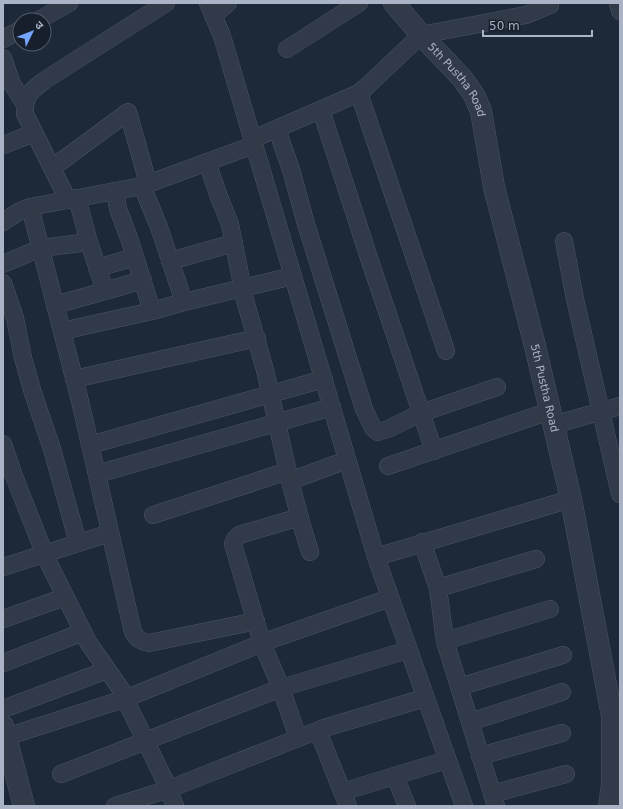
<svg xmlns="http://www.w3.org/2000/svg" width="623" height="809" font-family="'DejaVu Sans','Noto Sans Devanagari',sans-serif">
	<style>
		.lines { fill: none; stroke-linecap: round; stroke-linejoin: round }
		.minor-casing { stroke: #4c5463; stroke-width: 18 }
		.tertiary-casing { stroke: #4c5463; stroke-width: 22 }
		.minor { stroke: #313a48; stroke-width: 17 }
		.tertiary { stroke: #313a48; stroke-width: 21 }
		.labels { text-anchor: middle; stroke-width: 3.5; stroke-linejoin: round; paint-order: stroke }
		.street-label { font-size: 11px; fill: #aab4c6; stroke: #171f2c }
	</style>
	<rect width="100%" height="100%" fill="#1d2838"/>
	<g class="lines">
		<defs>
			<g id="minor">
				<path d="M208,3L222,36L376,557L464,806"/>
				<path d="M618,3L620,11"/>
				<path d="M213,16L228,3"/>
				<path d="M39,20L69,3"/>
				<path d="M3,39L20,30"/>
				<path d="M287,49L359,3"/>
				<path d="M3,58L12,84L24,103"/>
				<path d="M359,93L446,351"/>
				<path d="M321,110L370,261L434,451"/>
				<path d="M277,129L292,173L306,224L364,409L373,428L378,432L388,429L421,413L497,387"/>
				<path d="M253,139L359,93L365,88L421,35L526,15L550,5V3"/>
				<path d="M3,145L34,133"/>
				<path d="M254,145L142,186L30,207L80,401L133,632C137,639 141,642 149,643L256,621"/>
				<path d="M207,162L219,197L230,224L245,300L265,370L290,481L302,526L310,552"/>
				<path d="M52,168L128,112L148,183"/>
				<path d="M142,186L159,227L184,302"/>
				<path d="M115,191L118,209L129,238L152,311"/>
				<path d="M68,200L25,114C24,95 31,91 45,80L166,3"/>
				<path d="M3,222L18,212L30,207"/>
				<path d="M564,241L575,299L620,494"/>
				<path d="M89,242L105,291L143,280"/>
				<path d="M170,261L234,243"/>
				<path d="M3,264L41,248L89,242L77,198"/>
				<path d="M97,268L135,257"/>
				<path d="M3,283L15,318L23,358L33,393L52,449L78,543"/>
				<path d="M55,305L105,291"/>
				<path d="M62,331L152,311L184,302L293,276"/>
				<path d="M74,379L257,338"/>
				<path d="M553,425L620,406"/>
				<path d="M3,444L14,476L47,560L88,642L127,698L6,737"/>
				<path d="M90,445L324,379"/>
				<path d="M388,466L550,411"/>
				<path d="M97,474L332,407"/>
				<path d="M290,481L347,460"/>
				<path d="M153,515L288,471"/>
				<path d="M422,542L438,588L445,641L496,806"/>
				<path d="M376,557L571,499"/>
				<path d="M3,567L110,533"/>
				<path d="M438,588L536,559"/>
				<path d="M3,619L65,597"/>
				<path d="M445,641L550,609"/>
				<path d="M3,663L83,632"/>
				<path d="M459,687L563,655"/>
				<path d="M3,709L107,670"/>
				<path d="M470,722L562,692"/>
				<path d="M318,731L348,806"/>
				<path d="M298,738L281,688L262,643L233,544L235,539L239,535L300,517"/>
				<path d="M480,756L562,733"/>
				<path d="M61,774L281,688L408,650"/>
				<path d="M395,776L407,806"/>
				<path d="M342,792L447,760"/>
				<path d="M492,794L566,774"/>
				<path d="M115,806L169,789L324,728L425,698"/>
				<path d="M175,806L166,783L129,707L127,698L267,641L390,598"/>
			</g>
			<g id="tertiary">
				<path id="s1" d="M394,3L421,35L462,78L474,95L481,111L494,187L535,346L571,499L612,716V785L609,806"/>
				<path d="M3,726L24,806"/>
			</g>
		</defs>
		<use href="#minor" class="minor-casing"/>
		<use href="#tertiary" class="tertiary-casing"/>
		<use href="#minor" class="minor"/>
		<use href="#tertiary" class="tertiary"/>
	</g>
	<g class="labels">
		<g class="street-label">
			<text dy="4" stroke="none"><textPath href="#s1" startOffset="100">5th Pustha Road</textPath></text>
			<text dy="4" stroke="none"><textPath href="#s1" startOffset="424">5th Pustha Road</textPath></text>
		</g>
	</g>
	<rect width="623" height="809" fill="none" stroke="#aab4c6" stroke-width="8"/>
	<g transform="translate(32 32) rotate(47)"><circle r="19" fill="#171f2c" stroke="#525b6a"/>
	<path d="M0-3L7 15L0 10L-7 15Z" fill="#76a5ff"/>
	<text y="-6" font-size="11" font-weight="bold" text-anchor="middle" fill="#aab4c6">उ</text>
	</g>
	<path d="M483 30v6h109v-6" fill="none" stroke="#aab4c6" stroke-width="2"/>
	<text x="489" y="30" font-size="12" fill="#aab4c6" stroke="#171f2c" stroke-width="3" paint-order="stroke">50 m</text>
</svg>
